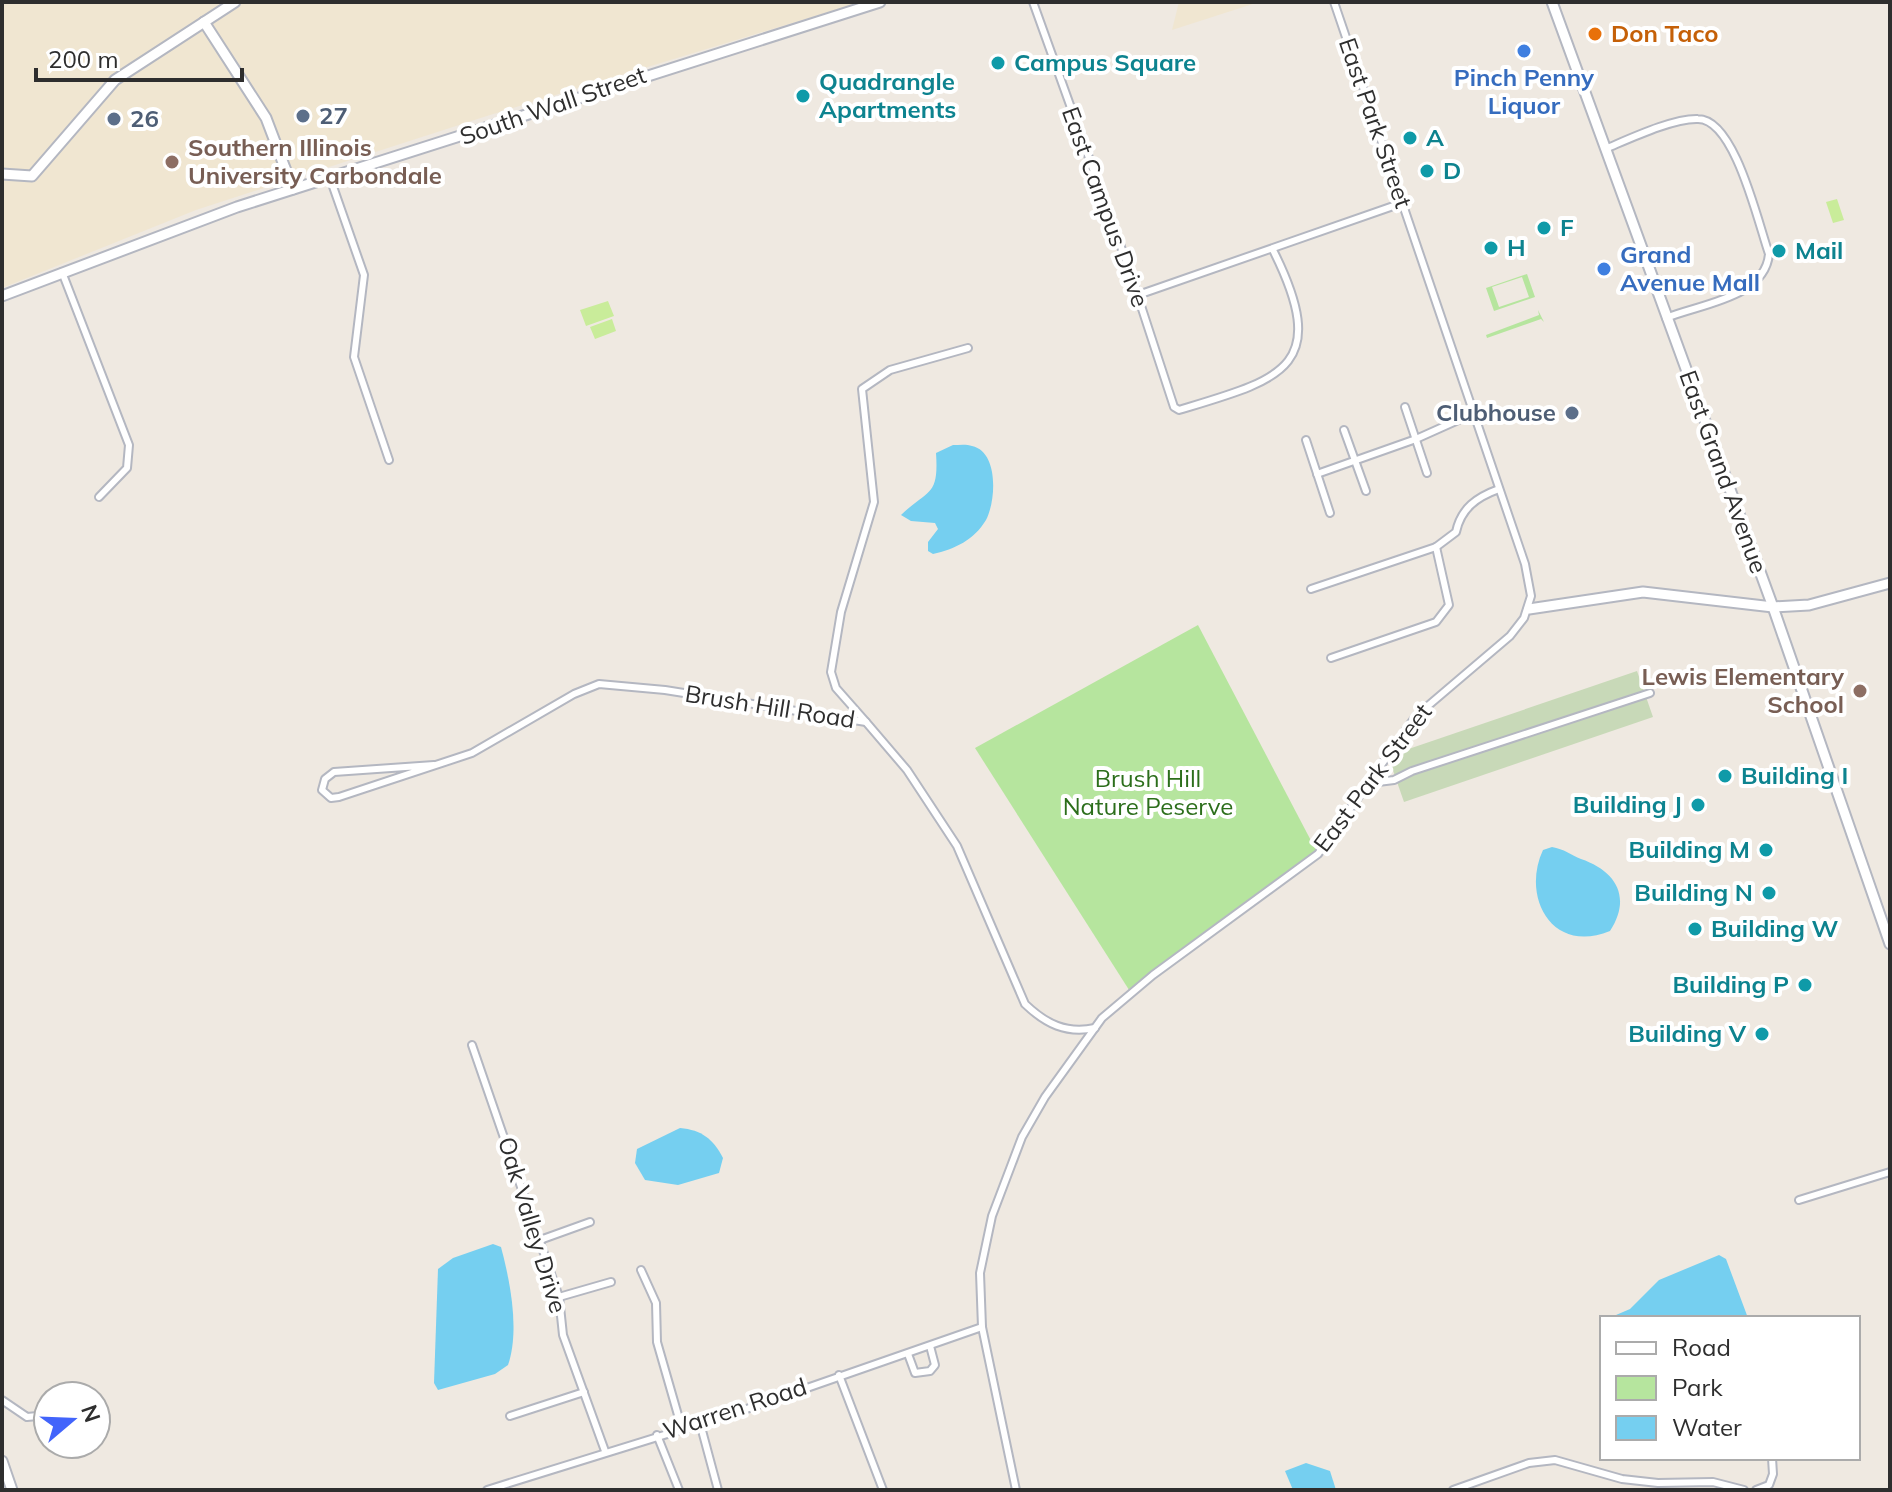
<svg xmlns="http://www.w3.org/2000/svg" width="1892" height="1492" font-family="Mulish,sans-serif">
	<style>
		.education { fill: #f0e6d1 }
		.green { fill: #b6e59e; fill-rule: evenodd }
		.cemetery { fill: #c8d9b8 }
		.pitch { fill: #c9ec9a }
		.water { fill: #75cff0 }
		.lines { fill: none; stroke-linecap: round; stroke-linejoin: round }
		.street-casing { stroke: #b4b7c1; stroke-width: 10 }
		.secondary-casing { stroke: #b4b7c1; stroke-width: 13 }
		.street { stroke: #fff; stroke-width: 6 }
		.secondary { stroke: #fff; stroke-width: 9 }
		.food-dot { fill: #e8710a; stroke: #fff; stroke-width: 3 }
		.shop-dot { fill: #3f7fe0; stroke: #fff; stroke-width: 3 }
		.culture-dot { fill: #0f9aa8; stroke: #fff; stroke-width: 3 }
		.service-dot { fill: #5c6f8a; stroke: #fff; stroke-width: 3 }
		.education-dot { fill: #8d6e63; stroke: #fff; stroke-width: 3 }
		.labels { text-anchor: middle; stroke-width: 8; stroke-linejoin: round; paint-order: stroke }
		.food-label { font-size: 24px; font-weight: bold; fill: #c56008; stroke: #fff; text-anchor: start }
		.culture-label { font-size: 24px; font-weight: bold; fill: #0d838f; stroke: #fff; text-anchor: start }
		.shop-label { font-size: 24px; font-weight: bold; fill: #366cbe; stroke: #fff }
		.street-label { font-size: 24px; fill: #2e2e2e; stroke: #fff }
		.service-label { font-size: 24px; font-weight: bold; fill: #4e5e75; stroke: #fff; text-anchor: start }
		.education-label { font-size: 24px; font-weight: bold; fill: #785e54; stroke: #fff; text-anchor: start }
		.park-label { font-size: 24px; fill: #2c6e1b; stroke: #fff }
	</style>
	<rect width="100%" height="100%" fill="#efe9e1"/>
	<g class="education">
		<path d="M2,2H861L490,115L196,210L2,288Z"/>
		<path d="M1179,2H1259L1172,30Z"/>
	</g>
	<g class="green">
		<path d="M1527,274L1535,297L1494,311L1486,288ZM1522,277L1529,297L1499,307L1492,287Z"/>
		<path d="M1538,310L1544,322L1541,319L1487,338L1486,335L1539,315Z"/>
		<path d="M1198,625L1318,854L1131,993L975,748Z"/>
	</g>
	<path class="cemetery" d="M1637,671L1653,717L1404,802L1388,756Z"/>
	<g class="pitch">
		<path d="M1837,199L1844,220L1833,223L1826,202Z"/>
		<path d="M608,301L614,316L586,326L580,310Z"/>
		<path d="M612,319L616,331L595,339L590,327Z"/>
	</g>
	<g class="water">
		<path d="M953,445C959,445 967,444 972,446C999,452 996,501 986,520C974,540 955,549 933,554L928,551V542L938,529L935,523L911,521L901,515C928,489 939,497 936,453Z"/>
		<path d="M1552,847C1564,849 1571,855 1581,859C1616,871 1632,897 1610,931C1552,955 1521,897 1543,850Z"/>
		<path d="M680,1128C702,1130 713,1139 723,1158L719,1173L678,1185L645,1180L635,1163L637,1149Z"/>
		<path d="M493,1244L501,1247C510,1281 520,1330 508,1365L495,1374L438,1390L434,1383L438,1269L453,1258Z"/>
		<path d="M1719,1255L1726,1259L1748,1318H1609L1630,1309L1659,1280Z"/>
		<path d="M1306,1463L1330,1471L1336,1490H1293L1285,1471Z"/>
	</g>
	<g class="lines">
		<defs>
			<g id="street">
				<path d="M1033,2L1130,272L1174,407L1179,410C1282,379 1332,368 1273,250"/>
				<path d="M1605,149C1629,139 1673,118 1698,119C1735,119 1758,223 1769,254C1765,298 1700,304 1666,318"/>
				<path d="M330,178L364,275L354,357L389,460"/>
				<path d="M62,272L129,445L127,468L99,497"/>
				<path d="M1138,295L1402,203"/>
				<path d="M1405,407L1427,473"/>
				<path d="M1344,430L1366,491"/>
				<path d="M1306,440L1330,513"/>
				<path d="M1317,474L1416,439L1474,413"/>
				<path d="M1311,589L1436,547L1456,532C1461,508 1477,497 1499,489"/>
				<path d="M1331,658L1436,622L1449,605L1436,547"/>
				<path d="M866,722L836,688L831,672L841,612L874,502L862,389L890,370L968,348"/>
				<path d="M434,765L334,772L325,779L322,790L331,798L339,797L472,753L574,694L599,684L665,690L866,722L907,770L957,846L1025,1004C1046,1024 1066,1034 1095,1028"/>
				<path d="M1370,783L1394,780L1412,771L1650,693"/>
				<path d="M472,1045L559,1297L563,1335L605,1451"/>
				<path d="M1799,1200L1890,1172"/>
				<path d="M540,1240L590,1222"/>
				<path d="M641,1270L656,1303L657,1342L682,1429"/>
				<path d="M559,1297L611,1282"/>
				<path d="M908,1354L915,1373L930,1371L935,1365L930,1346"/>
				<path d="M839,1375L883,1490"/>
				<path d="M57,1396L63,1392L70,1396"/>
				<path d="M2,1400L27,1417L48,1415"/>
				<path d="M510,1416L584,1392"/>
				<path d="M700,1423L718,1490"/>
				<path d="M657,1435L679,1490"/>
				<path d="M487,1490L735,1413L982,1327"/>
				<path d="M1016,1490L982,1327L980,1273L992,1216L1022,1137L1045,1097L1102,1018L1153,975L1318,854L1416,716L1510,636L1524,618L1531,596L1525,564L1334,2"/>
				<path d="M1453,1490L1529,1463L1555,1460L1622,1479L1658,1483L1713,1482L1744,1490"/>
				<path d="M1756,1490L1769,1485L1773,1474L1772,1458"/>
			</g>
			<g id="secondary">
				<path d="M1552,2L1773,607L1890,944"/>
				<path d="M204,22L266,118L293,189"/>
				<path d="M2,174L32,176L115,80L235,2"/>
				<path d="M2,296L237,207L880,2"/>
				<path d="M1529,609L1643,592L1773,607L1809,605L1890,583"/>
				<path d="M2,1461L12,1490"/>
			</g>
		</defs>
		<use href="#street" class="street-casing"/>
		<use href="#secondary" class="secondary-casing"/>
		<use href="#street" class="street"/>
		<use href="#secondary" class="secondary"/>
	</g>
	<circle class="food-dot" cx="1595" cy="34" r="8"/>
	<g class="shop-dot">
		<circle cx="1524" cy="51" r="8"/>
		<circle cx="1604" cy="269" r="8"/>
	</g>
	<g class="culture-dot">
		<circle cx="998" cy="63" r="8"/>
		<circle cx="803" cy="96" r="8"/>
		<circle cx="1410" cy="138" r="8"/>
		<circle cx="1427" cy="171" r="8"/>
		<circle cx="1544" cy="228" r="8"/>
		<circle cx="1491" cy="248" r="8"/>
		<circle cx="1779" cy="251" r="8"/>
		<circle cx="1725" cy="776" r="8"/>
		<circle cx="1698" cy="805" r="8"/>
		<circle cx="1766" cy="850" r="8"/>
		<circle cx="1769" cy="893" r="8"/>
		<circle cx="1695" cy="929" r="8"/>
		<circle cx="1805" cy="985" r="8"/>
		<circle cx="1762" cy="1034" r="8"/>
	</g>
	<g class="service-dot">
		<circle cx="303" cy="116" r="8"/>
		<circle cx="114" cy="119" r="8"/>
		<circle cx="1572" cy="413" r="8"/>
	</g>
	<g class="education-dot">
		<circle cx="172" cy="162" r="8"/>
		<circle cx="1860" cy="691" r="8"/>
	</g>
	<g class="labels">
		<g class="food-label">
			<text x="1611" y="42">Don Taco</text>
		</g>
		<g class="culture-label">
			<text x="1014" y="71">Campus Square</text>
			<text x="819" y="90">Quadrangle<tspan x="819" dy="28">Apartments</tspan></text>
			<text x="1426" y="146">A</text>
			<text x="1443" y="179">D</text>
			<text x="1560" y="236">F</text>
			<text x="1507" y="256">H</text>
			<text x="1795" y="259">Mail</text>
			<text x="1741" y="784">Building I</text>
			<text x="1682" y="813" text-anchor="end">Building J</text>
			<text x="1750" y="858" text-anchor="end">Building M</text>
			<text x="1753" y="901" text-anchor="end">Building N</text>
			<text x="1711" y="937">Building W</text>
			<text x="1789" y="993" text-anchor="end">Building P</text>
			<text x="1746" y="1042" text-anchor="end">Building V</text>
		</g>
		<g class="shop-label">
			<text x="1524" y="86">Pinch Penny<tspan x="1524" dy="28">Liquor</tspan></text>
			<text x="1620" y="263" text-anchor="start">Grand<tspan x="1620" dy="28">Avenue Mall</tspan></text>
		</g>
		<g class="street-label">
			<text transform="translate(553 106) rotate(-19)" y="8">South Wall Street</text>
			<text transform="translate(1375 123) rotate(71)" y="8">East Park Street</text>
			<text transform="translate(1105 207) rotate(70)" y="8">East Campus Drive</text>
			<text transform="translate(1723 472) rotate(70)" y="8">East Grand Avenue</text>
			<text transform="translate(770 707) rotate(9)" y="8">Brush Hill Road</text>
			<text transform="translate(1373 778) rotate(-53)" y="8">East Park Street</text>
			<text transform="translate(532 1225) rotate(73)" y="8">Oak Valley Drive</text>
			<text transform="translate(735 1409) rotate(-18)" y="8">Warren Road</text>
		</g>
		<g class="service-label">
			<text x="319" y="124">27</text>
			<text x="130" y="127">26</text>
			<text x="1556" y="421" text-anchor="end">Clubhouse</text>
		</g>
		<g class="education-label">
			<text x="188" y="156">Southern Illinois<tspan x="188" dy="28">University Carbondale</tspan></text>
			<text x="1844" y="685" text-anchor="end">Lewis Elementary<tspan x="1844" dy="28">School</tspan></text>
		</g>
		<g class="park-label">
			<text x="1148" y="787">Brush Hill<tspan x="1148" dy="28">Nature Peserve</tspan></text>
		</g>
	</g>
	<rect width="1892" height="1492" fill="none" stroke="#2e2e2e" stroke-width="8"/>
	<rect x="1600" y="1316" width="260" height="144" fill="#ffffff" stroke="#ababab" stroke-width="2"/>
	<rect x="1616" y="1342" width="40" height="12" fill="#ffffff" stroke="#ababab" stroke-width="2"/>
	<text x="1672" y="1356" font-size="24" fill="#2e2e2e">Road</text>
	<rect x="1616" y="1376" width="40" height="24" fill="#b6e59e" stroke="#ababab" stroke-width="2"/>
	<text x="1672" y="1396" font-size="24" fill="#2e2e2e">Park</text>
	<rect x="1616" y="1416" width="40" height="24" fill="#75cff0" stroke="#ababab" stroke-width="2"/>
	<text x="1672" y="1436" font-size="24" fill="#2e2e2e">Water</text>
	<g transform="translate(72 1420) rotate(71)"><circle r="38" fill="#ffffff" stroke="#ababab" stroke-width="2"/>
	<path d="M0-6L14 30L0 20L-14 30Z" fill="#4264fb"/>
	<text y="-12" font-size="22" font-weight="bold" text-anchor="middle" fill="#2e2e2e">N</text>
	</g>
	<path d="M36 68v12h206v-12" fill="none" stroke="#2e2e2e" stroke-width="4"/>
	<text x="48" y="68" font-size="24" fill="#2e2e2e" stroke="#ffffff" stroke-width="6" paint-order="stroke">200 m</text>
</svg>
